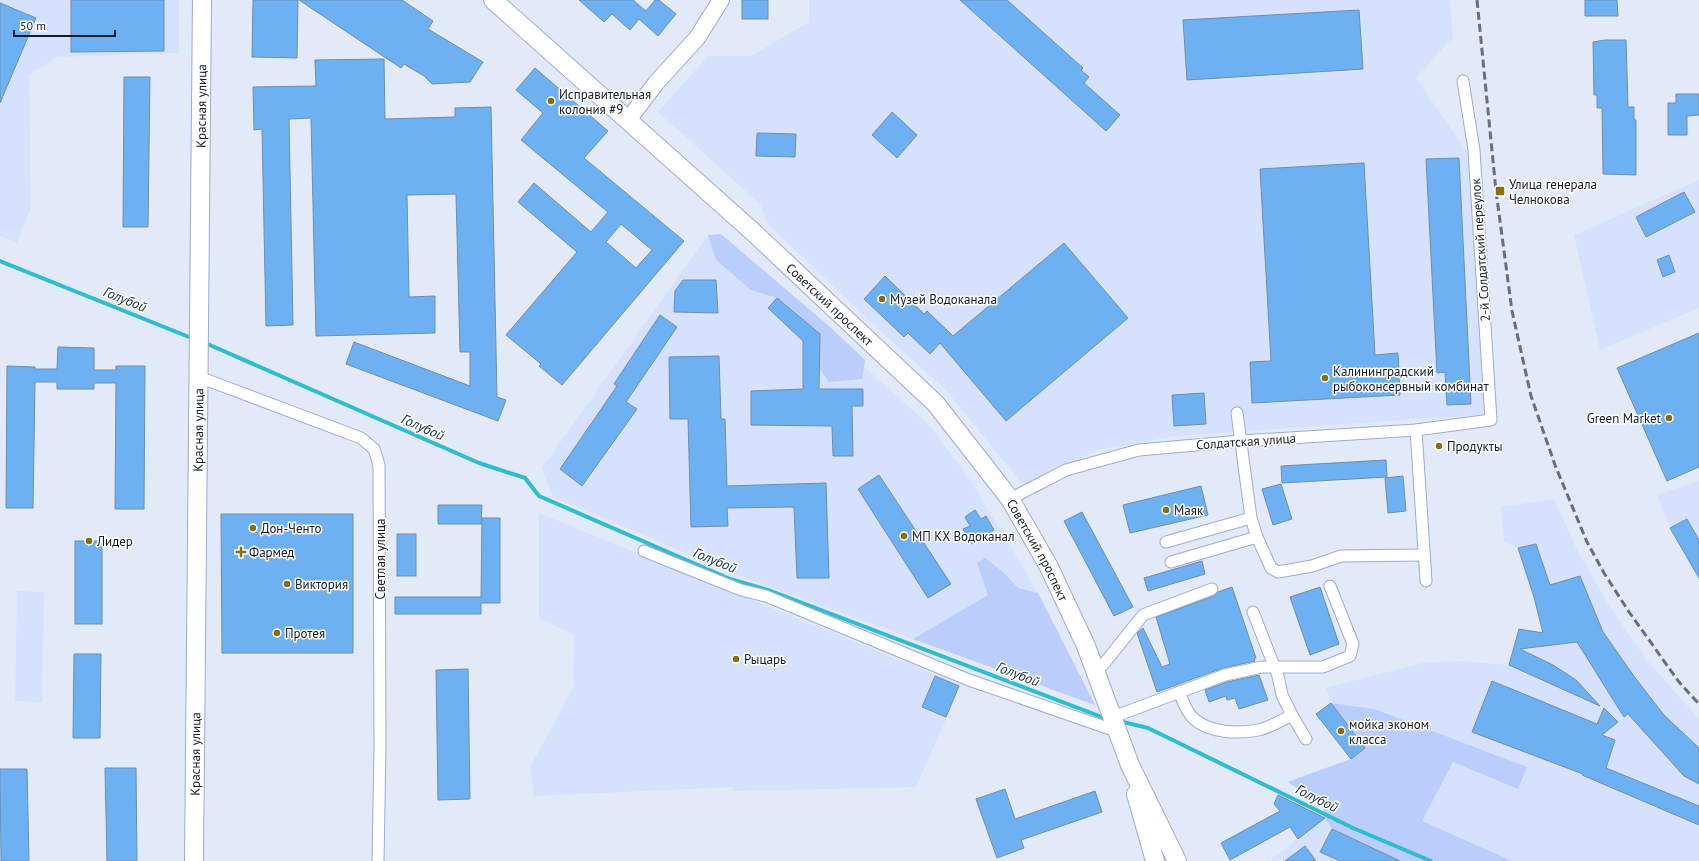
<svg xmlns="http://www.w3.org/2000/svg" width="1699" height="861" font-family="'PT Sans',sans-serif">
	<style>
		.built { fill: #d6e1fe }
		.green { fill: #bbcdfc }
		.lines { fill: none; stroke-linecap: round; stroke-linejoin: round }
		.stream { stroke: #2fbccf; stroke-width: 4 }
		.building { fill: #6eb1f2; stroke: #6e8dad; fill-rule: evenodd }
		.street-casing { stroke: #9cabd2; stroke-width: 13 }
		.secondary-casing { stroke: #9cabd2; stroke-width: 18 }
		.primary-casing { stroke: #9cabd2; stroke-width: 20 }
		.street { stroke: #fff; stroke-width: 11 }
		.secondary { stroke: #fff; stroke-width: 16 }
		.primary { stroke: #fff; stroke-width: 18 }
		.rail { stroke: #686e7d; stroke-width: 3; stroke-dasharray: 8 4; stroke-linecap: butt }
		.poi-dot { fill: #8a6d0d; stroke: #fff; stroke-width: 1.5 }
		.labels { text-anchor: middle; stroke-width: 3; stroke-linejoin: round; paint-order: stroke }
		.poi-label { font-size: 13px; fill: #131927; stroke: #fff; text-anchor: start }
		.street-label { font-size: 13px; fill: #131927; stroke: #fff }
		.water-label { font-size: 14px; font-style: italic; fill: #183438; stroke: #fff }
	</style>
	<rect width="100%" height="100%" fill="#e2e9f9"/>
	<g class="built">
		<path d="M0,0H179V53L57,57L29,75L31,207L17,243L0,236Z"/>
		<path d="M809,0H1450L1453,37L1416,78L1472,159L1490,414L1176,436L1097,450L1025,487L946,390L875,326L769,225L760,204L658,112L708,56H751L809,22Z"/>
		<path d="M1699,180V308L1600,350L1574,235Z"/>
		<path d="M708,235L876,377L930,426L970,480L1028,575L1095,705L737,575L553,497L542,468Z"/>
		<path d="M1699,481V578L1670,528L1657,495Z"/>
		<path d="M1554,499L1578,552L1610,607L1645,658L1699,719V861H1269L1325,818L1323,806L1288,781L1351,759L1365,748L1331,703L1326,688L1422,663L1457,661L1509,665L1519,629L1543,633L1534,597L1518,548L1504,542L1501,507Z"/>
		<path d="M539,513L961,685L916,787L734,791V787L534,796L530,767L575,685L573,684L574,635L539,618Z"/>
		<path d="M17,591L44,592L42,702L15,701Z"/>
	</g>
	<g class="green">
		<path d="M721,234L830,327L865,360L862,379L829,382L820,369V334L777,298L751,290L716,260L708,235Z"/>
		<path d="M985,558L1003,572L1018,588L1038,593L1095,705L913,639L988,595L977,563Z"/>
		<path d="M1331,703L1374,709L1527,767L1518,789L1453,762L1422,821L1512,861H1400L1332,829L1325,818L1323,806L1288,782L1351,759L1365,748Z"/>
	</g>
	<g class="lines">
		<g class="stream">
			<path d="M0,261L194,339"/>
			<path d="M203,342L479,463L525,478L539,496L730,579L771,591L1107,719"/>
			<path d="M1119,721L1148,728L1353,828L1431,861"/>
		</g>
	</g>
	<g class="building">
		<path d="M71,0H164V51L71,52Z"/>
		<path d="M253,0H298L297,58L252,57Z"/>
		<path d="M299,0H402L433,21L428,29L483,62L470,82L432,84L424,76L404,64L401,68Z"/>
		<path d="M579,0H633L646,11L655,0H659L676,14L658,36L639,19L630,30L612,14L604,22Z"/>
		<rect x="742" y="0" width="26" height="19"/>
		<path d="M960,0H1007L1083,68L1081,70L1089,77L1084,83L1120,115L1106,131Z"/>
		<path d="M1585,0H1617L1618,16H1585Z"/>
		<path d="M0,3L36,18L0,103Z"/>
		<path d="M1359,10L1363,69L1187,80L1183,20Z"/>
		<path d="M1605,40H1626L1628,107H1634V120H1636V175L1603,174L1602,108H1597V95H1594L1593,42Z"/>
		<path d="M384,59L385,119L455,117V108L491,107L497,397L506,400L498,421L346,364L354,342L470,386V352H460L456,194L407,195L409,297L435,296V333L316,336L311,118L289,119L293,325L266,326L262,129L254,130L253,87L316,86L315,60Z"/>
		<path d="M535,68L608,131L584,158L684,241L562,385L539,366L541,364L506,335L577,252L518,202L534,183L591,232L608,212L521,140L543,113L516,90ZM621,224L652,250L636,268L606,242Z"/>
		<path d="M124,77H150L148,227H123Z"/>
		<path d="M1676,94H1699V115L1687,116V135H1668V103H1676Z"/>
		<path d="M892,112L917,135L897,158L872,135Z"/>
		<path d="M757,133L796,134L795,157L756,156Z"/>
		<path d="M1459,158L1471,404L1447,405L1445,372L1437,373L1426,159Z"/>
		<path d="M1364,163L1375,355L1398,353L1400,395L1252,403L1250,362L1271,361L1260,169Z"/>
		<path d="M1684,192L1695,212L1646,237L1636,217Z"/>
		<path d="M1064,243L1128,318L1006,421L940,343L930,354L908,333L904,337L864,299L885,276L924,314L927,311L953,336Z"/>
		<path d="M1669,255L1675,272L1663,277L1657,260Z"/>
		<path d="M683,280H716L718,313L674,312L675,291Z"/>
		<path d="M777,298L820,334L819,389H863V406H852L853,456H833L832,426L751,425V391L803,389V341L768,308Z"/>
		<path d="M660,315L677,327L626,402L637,409L582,486L560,469L617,386L614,384Z"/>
		<path d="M1699,333V467L1667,481L1617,368Z"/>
		<path d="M58,347L94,348V370H116V366H145L144,509H115L116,383H94V389H57V382H35L33,508H6L7,366L35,367V369H57Z"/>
		<path d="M719,356L721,419H725L727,486L826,483L829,578H797L794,507L727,508L728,526L691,527L688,419H670L669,357Z"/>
		<path d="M1204,393L1206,424L1174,426L1172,395Z"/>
		<path d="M1386,460L1387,477L1282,483L1281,466Z"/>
		<path d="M879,475L951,584L928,598L858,489Z"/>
		<path d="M1403,476L1406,511L1388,513L1385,478Z"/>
		<path d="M1281,484L1292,519L1273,525L1262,489Z"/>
		<path d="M1201,486L1208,515L1130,533L1123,505Z"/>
		<path d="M438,505H482L481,524H438Z"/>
		<path d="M975,510L981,519L986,516L994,530L972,544L963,529L970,526L965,517Z"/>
		<path d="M1082,512L1133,607L1114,616L1064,521Z"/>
		<path d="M221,514H353V653H222Z"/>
		<path d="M482,518H500V603H481V614H395V597H481Z"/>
		<path d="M1687,519L1699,540V578L1670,528Z"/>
		<rect x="397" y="534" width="19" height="42"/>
		<rect x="75" y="541" width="27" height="83"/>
		<path d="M1536,544L1550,585L1580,576L1603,632L1636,679L1664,715L1699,748V784L1684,776L1628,714L1624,717L1577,642L1520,649L1553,665L1576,680L1600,706L1509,665L1519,629L1543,633L1534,597L1518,548Z"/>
		<path d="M1202,561L1205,574L1148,591L1144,578Z"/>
		<path d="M1232,587L1256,658H1254L1255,661L1223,668L1157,692L1137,633L1143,628L1162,667L1170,664L1156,617L1214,596L1218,592Z"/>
		<path d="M1320,587L1339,644L1310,655L1290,597Z"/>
		<path d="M74,654H101L100,738H73Z"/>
		<path d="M468,669L470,799L438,800L436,670Z"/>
		<path d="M1259,675L1268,700L1239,709L1235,698L1227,700L1226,696L1209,702L1205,690L1227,682Z"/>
		<path d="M935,676L959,686L946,717L922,707Z"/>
		<path d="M1492,681L1597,724L1604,708L1618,722L1602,735L1615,740L1606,768L1699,806V825L1582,775L1583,774L1472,732Z"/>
		<path d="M1331,703L1365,748L1351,759L1316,714Z"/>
		<path d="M105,768H136L137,861H107Z"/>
		<path d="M0,769H27L29,861H1Z"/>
		<path d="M1005,789L1015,819L1095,791L1102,812L1021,840L1024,848L997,858L976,799Z"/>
		<path d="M1278,795L1325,818L1298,839L1290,827L1230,860L1221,843L1280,811L1274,804Z"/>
		<path d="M1332,829L1400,861H1340L1320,852Z"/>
		<path d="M1305,846L1316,861H1285Z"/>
	</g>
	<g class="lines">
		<defs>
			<g id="street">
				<path d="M199,377L361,438L374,449L379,465L380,747L378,861"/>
				<path d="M1237,413L1251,518L1257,537L1271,568L1278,572L1312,566L1341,556L1424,555"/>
				<path d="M1416,430L1426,581"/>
				<path d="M1010,499L1066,470L1139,450L1241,441L1416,430L1491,420L1474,150L1463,81"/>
				<path d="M1166,542L1251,518"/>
				<path d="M644,551L741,590L766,596L969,680L1119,732"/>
				<path d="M1171,562L1257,537"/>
				<path d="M1253,612L1278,676L1282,695L1292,715"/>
				<path d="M1095,667L1103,665L1143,615L1212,589"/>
				<path d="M1179,692C1183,701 1186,712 1194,719C1210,733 1238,734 1258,730C1269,728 1282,720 1292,715L1306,739"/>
				<path d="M1113,717L1225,675L1262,667H1323L1350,656L1353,644L1330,586"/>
			</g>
			<path id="secondary" d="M628,120L656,83L697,38L721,0"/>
			<g id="primary">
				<path id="s1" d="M493,0L752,231L936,404L1010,499L1049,567L1086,646L1130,765L1177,861"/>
				<path d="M1136,794L1155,861"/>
				<path id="s2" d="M194,861L202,0"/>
			</g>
		</defs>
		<use href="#street" class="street-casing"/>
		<use href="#secondary" class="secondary-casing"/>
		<use href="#primary" class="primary-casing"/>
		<use href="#street" class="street"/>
		<use href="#secondary" class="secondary"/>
		<use href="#primary" class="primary"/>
		<path class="rail" d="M1477,0L1496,191L1512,311L1531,396L1555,465L1587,542L1604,573L1629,612L1679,682L1699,704"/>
	</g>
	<g class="poi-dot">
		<circle cx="551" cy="101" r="4"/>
		<rect x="1495" y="186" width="10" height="10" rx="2"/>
		<circle cx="882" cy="299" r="4"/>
		<circle cx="1325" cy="378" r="4"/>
		<circle cx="1669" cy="418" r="4"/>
		<circle cx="1439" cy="446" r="4"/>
		<circle cx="1166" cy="510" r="4"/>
		<circle cx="253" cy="528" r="4"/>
		<circle cx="904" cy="536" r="4"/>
		<circle cx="89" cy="541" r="4"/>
		<path d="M239 546h4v4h4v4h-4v4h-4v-4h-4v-4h4z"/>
		<circle cx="287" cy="584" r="4"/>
		<circle cx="277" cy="633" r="4"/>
		<circle cx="736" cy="659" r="4"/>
		<circle cx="1341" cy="731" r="4"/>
	</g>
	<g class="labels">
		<g class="poi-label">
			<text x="559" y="99">Исправительная<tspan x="559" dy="15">колония #9</tspan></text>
			<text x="1509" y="189">Улица генерала<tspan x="1509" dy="15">Челнокова</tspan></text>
			<text x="890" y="304">Музей Водоканала</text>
			<text x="1333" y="376">Калининградский<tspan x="1333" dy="15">рыбоконсервный комбинат</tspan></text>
			<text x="1661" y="423" text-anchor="end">Green Market</text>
			<text x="1447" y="451">Продукты</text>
			<text x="1174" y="515">Маяк</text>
			<text x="261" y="533">Дон-Ченто</text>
			<text x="912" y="541">МП КХ Водоканал</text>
			<text x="97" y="546">Лидер</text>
			<text x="249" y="557">Фармед</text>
			<text x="295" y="589">Виктория</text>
			<text x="285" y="638">Протея</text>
			<text x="744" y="664">Рыцарь</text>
			<text x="1349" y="729">мойка эконом<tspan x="1349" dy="15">класса</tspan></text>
		</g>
		<g class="street-label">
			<text dy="5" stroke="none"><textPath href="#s2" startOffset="755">Красная улица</textPath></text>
			<text transform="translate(1480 250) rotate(-94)" y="5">2-й Солдатский переулок</text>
			<text dy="5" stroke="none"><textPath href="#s1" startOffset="454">Советский проспект</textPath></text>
			<text dy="5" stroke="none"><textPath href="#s2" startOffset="431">Красная улица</textPath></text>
			<text transform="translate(1246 441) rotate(-4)" y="5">Солдатская улица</text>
			<text dy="5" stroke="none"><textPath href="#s1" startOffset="778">Советский проспект</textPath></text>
			<text transform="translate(380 559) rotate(-90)" y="5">Светлая улица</text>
			<text dy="5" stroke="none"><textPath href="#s2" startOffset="107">Красная улица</textPath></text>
		</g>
		<g class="water-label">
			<text transform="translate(125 299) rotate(22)" y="5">Голубой</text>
			<text transform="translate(423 427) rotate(24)" y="5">Голубой</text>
			<text transform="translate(715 560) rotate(22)" y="5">Голубой</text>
			<text transform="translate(1018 674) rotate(21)" y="5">Голубой</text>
			<text transform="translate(1317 798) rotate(26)" y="5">Голубой</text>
		</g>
	</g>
	<path d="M14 30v6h101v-6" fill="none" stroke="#131927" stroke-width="2"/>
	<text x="20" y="30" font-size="12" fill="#131927" stroke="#ffffff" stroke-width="3" paint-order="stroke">50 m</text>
</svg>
